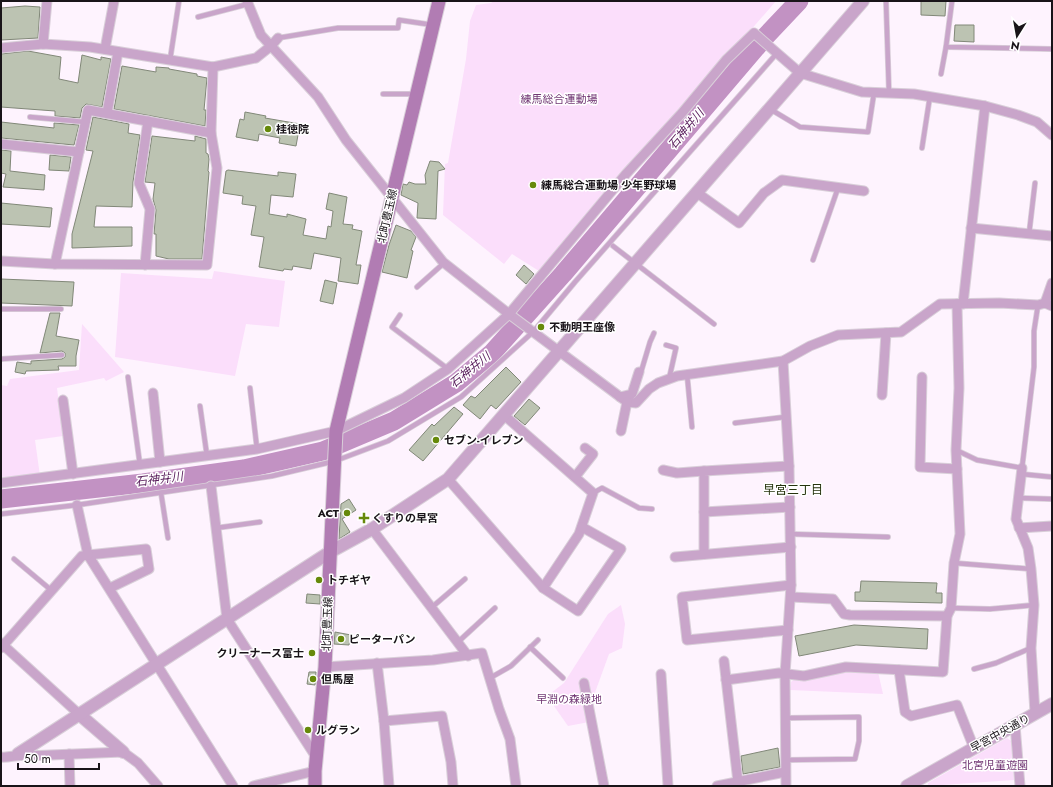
<svg xmlns="http://www.w3.org/2000/svg" width="1053" height="787" font-family="Jost,'Noto Sans JP',sans-serif">
	<style>
		.green { fill: #fbdefb }
		.lines { fill: none; stroke-linecap: round; stroke-linejoin: round }
		.river { stroke: #c292c3; stroke-width: 19 }
		.building { fill: #bcc3b2; stroke: #818878 }
		.service-casing { stroke: #d9cfd9; stroke-width: 6 }
		.minor-casing { stroke: #d9cfd9; stroke-width: 11 }
		.tertiary-casing { stroke: #d9cfd9; stroke-width: 14 }
		.secondary-casing { stroke: #d9cfd9; stroke-width: 15 }
		.service { stroke: #c9a5ca; stroke-width: 4.5 }
		.minor { stroke: #c9a5ca; stroke-width: 9 }
		.tertiary { stroke: #c9a5ca; stroke-width: 12 }
		.secondary { stroke: #b17cb3; stroke-width: 13 }
		.poi-dot { fill: #66890a; stroke: #fff; stroke-width: 1.5 }
		.labels { text-anchor: middle; stroke-width: 3; stroke-linejoin: round; paint-order: stroke }
		.park-label { font-size: 11px; fill: #713774; stroke: #fff }
		.poi-label { font-size: 11px; font-weight: bold; fill: #191419; stroke: #fff; text-anchor: start }
		.street-label { font-size: 11px; fill: #191419; stroke: #fff }
		.water-label { font-size: 12px; font-style: italic; fill: #5d2460; stroke: #fff }
		.neighbourhood-label { font-size: 12px; fill: #26330e; stroke: #fff }
	</style>
	<rect width="100%" height="100%" fill="#fef3fe"/>
	<g class="green">
		<path d="M494,1H776L547,265L539,271L512,254L504,264L443,215L445,164L448,163L466,59L470,21L476,5L491,3Z"/>
		<path d="M214,271L285,281L279,327L246,324L235,376L115,357L121,273L212,279Z"/>
		<path d="M82,324L124,372L106,381L104,378L57,388L63,436L35,440L40,476L1,481V385L7,386L10,379L79,370Z"/>
		<path d="M621,605L625,624L622,648L609,654L593,698H584L589,722L568,726L547,696L564,683L608,614Z"/>
		<path d="M847,670L878,672L883,694L790,690L791,682L796,678Z"/>
		<path d="M1007,738L1011,741L1014,780L928,786V783Z"/>
	</g>
	<g class="lines">
		<path class="river" d="M1,499L143,483L244,469L323,451L394,421L456,383L492,353L563,274L765,37L799,1"/>
	</g>
	<g class="building">
		<path d="M921,1H946L945,16L921,15Z"/>
		<path d="M25,6L40,7L38,38L1,40V8Z"/>
		<path d="M955,25H974V42L954,41Z"/>
		<path d="M28,51L61,57L59,79L78,83L82,55L101,60V57L111,59L102,107L86,104L82,108L80,118L55,116V111L1,107V54Z"/>
		<path d="M122,66L156,72V67L169,68V69L197,74V76L207,78L204,110H206L205,126L114,109Z"/>
		<path d="M245,112L266,116L265,118L300,124L296,146L279,143L280,138L259,134L258,141L236,137L240,119L244,120Z"/>
		<path d="M93,117L129,124L128,133L140,135L133,182L132,207L96,206L94,227H132V246L72,248V234L93,151L86,150Z"/>
		<path d="M1,122L54,128V123L79,125L74,145L1,138Z"/>
		<path d="M152,136L195,141V136L206,139V153L208,154L209,159L208,171L209,172L202,259H169L156,256V234H154L156,210L153,199L155,183L145,182Z"/>
		<path d="M1,150L11,151L10,171L45,175L44,190L3,187L6,174L1,173Z"/>
		<path d="M50,155L71,157L69,171L49,170Z"/>
		<path d="M430,161L439,162L445,169L438,171L436,219L417,218L418,203L401,195L403,184L407,185L409,182L415,184H426L425,175Z"/>
		<path d="M228,170L278,176V172L296,174L293,197L271,195L269,214L287,217V214L306,219L303,235L326,239L328,226L331,227L333,211L326,209L329,193L347,197L343,224L353,225L352,229L362,231L356,265H361L358,284L338,281L341,258L314,253L311,269L293,266L292,270L284,269L283,271L259,267L264,237L251,235L256,206L242,204L243,196L223,193L226,171Z"/>
		<path d="M1,203L52,208L50,227L1,224Z"/>
		<path d="M396,225L411,231L416,237L411,250L413,251L407,278L382,272L389,245Z"/>
		<path d="M524,265L534,274L526,284L516,275Z"/>
		<path d="M1,279L74,282L72,306L1,303Z"/>
		<path d="M325,280L337,283L333,304L320,301Z"/>
		<path d="M50,313H60L56,336L79,340L76,356V366H58L59,370L26,371L25,374L15,372L17,362L31,364V361L62,359L65,357V353L62,351L40,353Z"/>
		<path d="M506,367L521,382L496,409L491,405L480,419L463,405L471,396L475,398Z"/>
		<path d="M529,399L540,408L525,425L514,416Z"/>
		<path d="M454,407L463,414L423,461L409,450L432,424L434,426Z"/>
		<path d="M349,499L356,510L342,519L350,532L339,539L341,504Z"/>
		<path d="M861,581L937,583L936,593H942V603L855,601V592H860Z"/>
		<path d="M307,594L320,595V604L306,603Z"/>
		<path d="M854,625L928,629L927,649L856,645L799,656L795,636Z"/>
		<path d="M335,632L351,635L349,645L334,644Z"/>
		<path d="M309,672H316L315,685L307,684Z"/>
		<path d="M778,748L780,767L743,774L741,756Z"/>
	</g>
	<g class="lines">
		<defs>
			<g id="service">
				<path d="M886,1L889,93"/>
				<path d="M952,1L946,47L1052,49"/>
				<path d="M198,17L248,4"/>
				<path d="M278,38L338,28H398L399,20L433,25"/>
				<path d="M170,60L179,1"/>
				<path d="M941,74L946,47"/>
				<path d="M383,94H415"/>
				<path d="M770,109L800,127L868,132L874,93"/>
				<path d="M30,117L85,122"/>
				<path d="M922,148L930,96"/>
				<path d="M1029,234L1035,183"/>
				<path d="M613,246L714,324"/>
				<path d="M813,260L838,188"/>
				<path d="M417,287L444,263"/>
				<path d="M1,309H61"/>
				<path d="M400,315L392,327L448,369"/>
				<path d="M666,345L676,348L669,379"/>
				<path d="M1,359L62,355"/>
				<path d="M640,372H641L650,342L654,333"/>
				<path d="M687,374L692,427"/>
				<path d="M128,377L140,465"/>
				<path d="M250,388L257,449"/>
				<path d="M200,406L207,456"/>
				<path d="M735,423L785,417"/>
				<path d="M956,450L977,460L1022,468L1034,367V331L1038,305"/>
				<path d="M1021,474L1052,477"/>
				<path d="M161,493L168,538"/>
				<path d="M593,493L602,488L639,508L652,509"/>
				<path d="M1019,498L1052,499"/>
				<path d="M1,514L77,505L272,476L335,461L388,441L461,397L534,331L575,282L778,52"/>
				<path d="M216,528L260,522"/>
				<path d="M790,534L888,537"/>
				<path d="M14,559L51,590"/>
				<path d="M954,563L1031,569"/>
				<path d="M431,608L465,579"/>
				<path d="M951,608L990,609L1034,605"/>
				<path d="M458,642L495,608"/>
				<path d="M530,647L563,678"/>
				<path d="M974,669L996,663L1031,648"/>
				<path d="M490,678L511,666L538,640"/>
				<path d="M785,718L859,717V741L855,759L785,760"/>
			</g>
			<g id="minor">
				<path d="M247,1L261,35L318,97L346,140L443,262L509,314L627,402L636,403L649,389L658,383L677,376L783,361L810,346L838,335L901,332L940,304L999,303L1038,305L1045,303L1052,306"/>
				<path d="M43,44L47,1"/>
				<path d="M1,48L43,44L90,47L213,67L256,58L271,46L278,38"/>
				<path d="M105,49L114,1"/>
				<path d="M107,113L118,52"/>
				<path d="M1,144L79,152"/>
				<path d="M696,192L739,223L764,193L782,180L864,191"/>
				<path d="M971,228L1052,236"/>
				<path d="M1,261L55,264L207,265L217,168L211,133L213,67"/>
				<path d="M55,264L88,110L211,133"/>
				<path d="M145,265L150,209L139,183L148,121"/>
				<path d="M1045,303L1052,283"/>
				<path d="M963,304L985,106"/>
				<path d="M783,361L789,466L791,585L785,674L786,786"/>
				<path d="M922,377L920,467L957,469"/>
				<path d="M153,393L160,462"/>
				<path d="M882,395L886,333"/>
				<path d="M620,397L632,394L639,372"/>
				<path d="M63,400L73,474"/>
				<path d="M504,415L593,493L579,534L543,588"/>
				<path d="M621,431L627,402"/>
				<path d="M1022,468L1016,519L1028,548L1031,569L1034,605L1031,648L1035,713"/>
				<path d="M663,470L677,473L704,471"/>
				<path d="M575,477L593,454L585,448"/>
				<path d="M448,479L543,588L578,611L621,549L582,527"/>
				<path d="M1,483L257,449L336,431L404,398L448,369L509,314L626,174L682,113L726,60L754,33L800,73L862,92L914,94L985,106L1018,115L1037,122L1052,135"/>
				<path d="M211,486L227,619L316,757"/>
				<path d="M704,512L790,507"/>
				<path d="M1019,528L1052,526"/>
				<path d="M372,529L468,656"/>
				<path d="M704,554V471L789,466"/>
				<path d="M675,557L791,547"/>
				<path d="M110,588L149,569L146,549L88,555L233,786"/>
				<path d="M791,597L833,599L844,614L850,615L947,616"/>
				<path d="M788,630L687,640L682,597L791,585"/>
				<path d="M1,643L80,715"/>
				<path d="M1,648L82,556L88,555L77,505"/>
				<path d="M724,661L738,782"/>
				<path d="M377,663L384,721L389,786"/>
				<path d="M325,667L433,660L482,653L499,709L510,739L516,786"/>
				<path d="M899,670L905,712L911,716L957,705L974,748"/>
				<path d="M661,674L668,786"/>
				<path d="M726,680L779,673L804,676L846,667L943,672L947,616L951,608L954,563L960,534L956,450L959,388L957,304"/>
				<path d="M584,683L604,786"/>
				<path d="M384,721L442,716L451,762L453,786"/>
				<path d="M1015,725L1020,786"/>
				<path d="M69,754L70,786"/>
				<path d="M1,757C10,758 17,754 26,756L123,752L138,763L158,786"/>
				<path d="M253,786L315,771"/>
				<path d="M717,786L785,772"/>
			</g>
			<g id="tertiary">
				<path d="M80,715L123,752"/>
				<path d="M18,754L330,552L372,529L448,479L863,1"/>
				<path d="M907,786L1052,704"/>
			</g>
			<path id="secondary" d="M315,786V771L325,667L336,431L439,1"/>
		</defs>
		<use href="#service" class="service-casing"/>
		<use href="#minor" class="minor-casing"/>
		<use href="#tertiary" class="tertiary-casing"/>
		<use href="#secondary" class="secondary-casing"/>
		<use href="#service" class="service"/>
		<use href="#minor" class="minor"/>
		<use href="#tertiary" class="tertiary"/>
		<use href="#secondary" class="secondary"/>
	</g>
	<g class="poi-dot">
		<circle cx="268" cy="129" r="4"/>
		<circle cx="533" cy="185" r="4"/>
		<circle cx="541" cy="327" r="4"/>
		<circle cx="436" cy="440" r="4"/>
		<circle cx="347" cy="513" r="4"/>
		<path d="M362 512h4v4h4v4h-4v4h-4v-4h-4v-4h4z"/>
		<circle cx="319" cy="580" r="4"/>
		<circle cx="341" cy="639" r="4"/>
		<circle cx="312" cy="653" r="4"/>
		<circle cx="313" cy="679" r="4"/>
		<circle cx="308" cy="730" r="4"/>
	</g>
	<g class="labels">
		<g class="park-label">
			<text x="559" y="103">練馬総合運動場</text>
			<text x="569" y="703">早淵の森緑地</text>
			<text x="995" y="769">北宮児童遊園</text>
		</g>
		<g class="poi-label">
			<text x="276" y="133">桂徳院</text>
			<text x="541" y="189">練馬総合運動場 少年野球場</text>
			<text x="549" y="331">不動明王座像</text>
			<text x="444" y="444">セブン-イレブン</text>
			<text x="339" y="517" text-anchor="end">ACT</text>
			<text x="372" y="522">くすりの早宮</text>
			<text x="327" y="584">トチギヤ</text>
			<text x="349" y="643">ピーターパン</text>
			<text x="304" y="657" text-anchor="end">クリーナース富士</text>
			<text x="321" y="683">但馬屋</text>
			<text x="316" y="734">ルグラン</text>
		</g>
		<g class="street-label">
			<text transform="translate(387 216) rotate(-77)" y="4">北町豊玉線</text>
			<text transform="translate(327 624) rotate(-88)" y="4">北町豊玉線</text>
			<text transform="translate(1000 733) rotate(-29)" y="4">早宮中央通り</text>
		</g>
		<g class="water-label">
			<text transform="translate(686 129) rotate(-50)" y="4">石神井川</text>
			<text transform="translate(470 370) rotate(-39)" y="4">石神井川</text>
			<text transform="translate(159 479) rotate(-7)" y="4">石神井川</text>
		</g>
		<g class="neighbourhood-label">
			<text x="793" y="494">早宮三丁目</text>
		</g>
	</g>
	<rect width="1053" height="787" fill="none" stroke="#191419" stroke-width="4"/>
	<g transform="translate(1017 36) rotate(191)" stroke="#ffffff" stroke-width="3" paint-order="stroke">
	<path d="M0-3L7 15L0 10L-7 15Z" fill="#191419"/>
	<text y="-6" font-size="11" font-weight="bold" text-anchor="middle" fill="#191419">N</text>
	</g>
	<path d="M18 763v6h81v-6" fill="none" stroke="#191419" stroke-width="2"/>
	<text x="24" y="763" font-size="12" fill="#191419" stroke="#ffffff" stroke-width="3" paint-order="stroke">50 m</text>
</svg>
